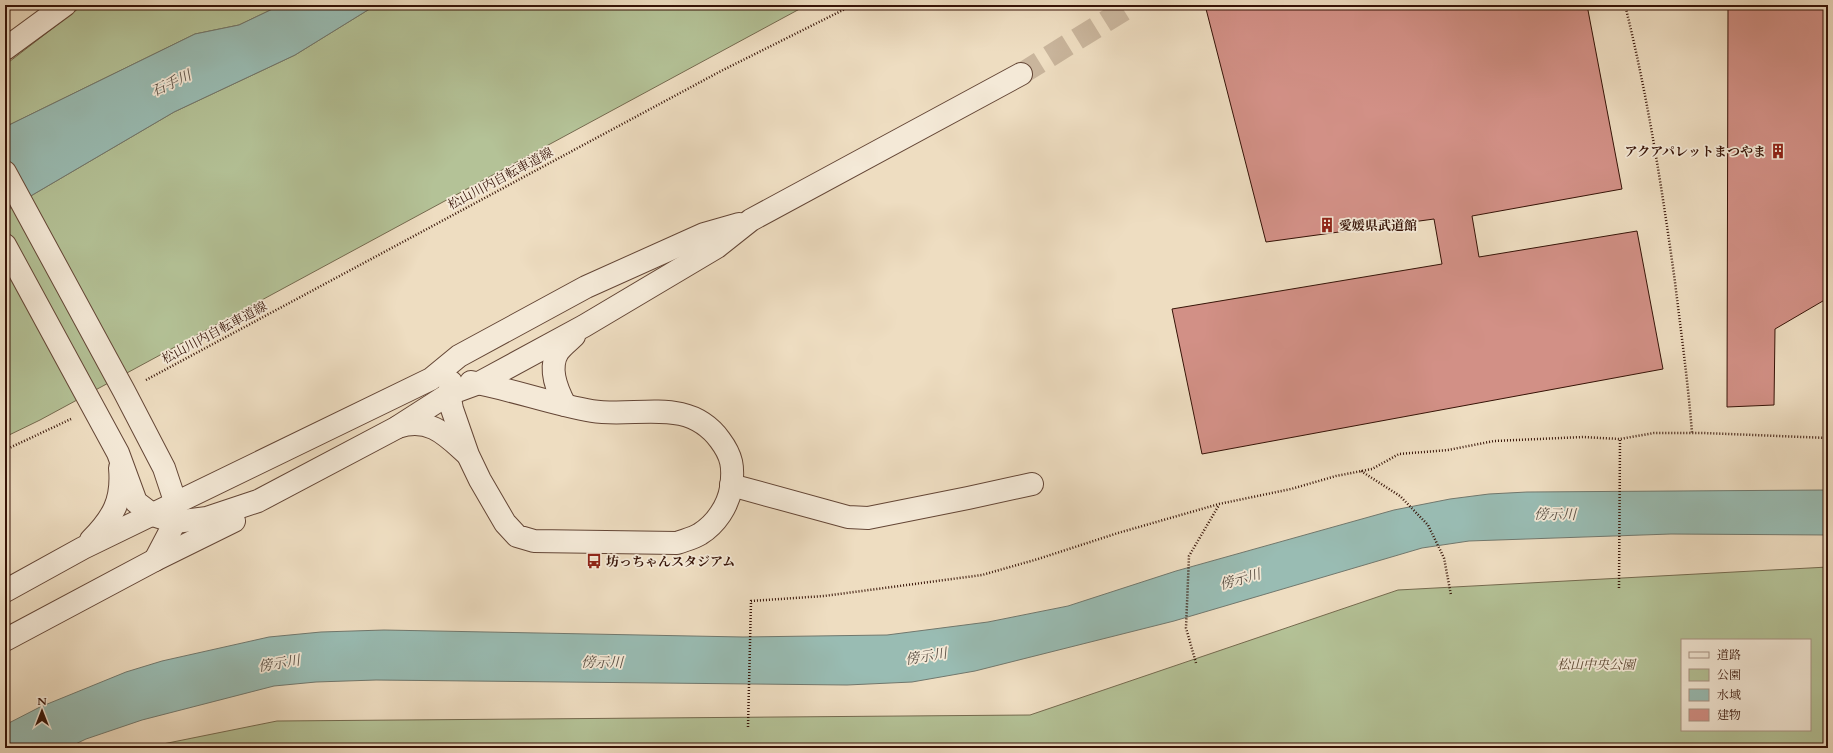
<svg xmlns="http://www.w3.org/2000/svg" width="1833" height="753" font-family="Cardo,'Noto Serif JP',serif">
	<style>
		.green { fill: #b4c297; stroke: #756a4f; fill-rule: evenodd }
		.water { fill: #99bcb3; stroke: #71786e }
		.building { fill: #d29086; stroke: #361307 }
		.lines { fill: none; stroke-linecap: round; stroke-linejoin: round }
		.tertiary-tunnel { stroke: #c9b59c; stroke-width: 22; stroke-dasharray: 22 11; stroke-linecap: butt }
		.minor-casing { stroke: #644636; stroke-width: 24 }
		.tertiary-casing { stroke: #644636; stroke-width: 24 }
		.path { stroke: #361307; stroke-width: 2.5; stroke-dasharray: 1 2; stroke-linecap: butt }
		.minor { stroke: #f4e9d7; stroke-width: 22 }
		.tertiary { stroke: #f4e9d7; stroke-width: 22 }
		.labels { text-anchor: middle; stroke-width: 3.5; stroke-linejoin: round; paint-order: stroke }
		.poi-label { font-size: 13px; font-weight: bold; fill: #361307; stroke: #f4e9d7; text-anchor: start }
		.street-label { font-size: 13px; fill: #361307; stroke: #f4e9d7 }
		.park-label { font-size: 13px; font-style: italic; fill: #5c4832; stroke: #f4e9d7 }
		.water-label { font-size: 14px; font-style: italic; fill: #594e43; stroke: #f4e9d7 }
	</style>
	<rect width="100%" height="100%" fill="#eeddc1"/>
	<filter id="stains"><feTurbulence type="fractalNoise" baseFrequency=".005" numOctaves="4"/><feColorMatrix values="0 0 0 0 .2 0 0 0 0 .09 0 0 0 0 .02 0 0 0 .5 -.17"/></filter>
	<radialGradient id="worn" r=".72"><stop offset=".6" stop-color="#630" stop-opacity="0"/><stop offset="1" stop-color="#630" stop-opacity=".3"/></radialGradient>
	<g class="green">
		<path d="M83,5H281L239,25L195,34L5,127V65Z"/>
		<path d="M376,5H807L40,420L5,437V211L174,112L295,55Z"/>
		<path d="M1828,567V748H143L277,721L1030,715L1398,590ZM1682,640H1810V730H1682Z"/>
	</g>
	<g class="water">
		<path d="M281,5H376L295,55L174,112L5,211V127L195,34L239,25Z"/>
		<path d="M1828,490V535L1671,534L1469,541L1422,548L1174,621L975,671L912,682L847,685L376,680L316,682L274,686L142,720L86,739L67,748H5V725L40,707L126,672L162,661L269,637L321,632L384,630L743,637L887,635L988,622L1068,606L1176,571L1394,510L1450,499L1489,494L1527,492Z"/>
	</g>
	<g class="building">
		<path d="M1205,5H1587L1622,189L1472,216L1479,257L1637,231L1663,369L1202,454L1172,309L1442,264L1434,219L1266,242Z"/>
		<path d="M1728,5H1828V298L1775,329L1774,405L1727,407Z"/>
	</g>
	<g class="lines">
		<path class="tertiary-tunnel" d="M1021,74L1132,5"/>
		<defs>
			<g id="minor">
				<path d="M5,49L65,5"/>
				<path d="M731,485L848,517L868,518L968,498L1032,484"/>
			</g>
			<g id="tertiary">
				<path d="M5,172L124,391L164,468L176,504L175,522L155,560"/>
				<path d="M5,245L118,453L136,502L153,515L175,522L207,518L258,501L396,428L449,394L479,383L584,326L717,247L751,220L1021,74"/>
				<path d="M451,382L449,394L452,409L468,455L480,480L505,523L517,536L534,541L677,543C685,540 694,538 700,534C716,524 728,506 731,488C734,467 732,456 720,440C688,396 637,418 592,411C551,404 512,389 471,382"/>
				<path d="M565,405C557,390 548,368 558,352C562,346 569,341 574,336"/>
				<path d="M398,427C429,416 447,436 467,454"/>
				<path d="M91,540C113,518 123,500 120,468"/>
				<path d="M5,591L83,548L431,379L459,356L586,287L704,234L739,224"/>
				<path d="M5,640L155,560L234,521"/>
			</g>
		</defs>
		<use href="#minor" class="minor-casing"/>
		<use href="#tertiary" class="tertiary-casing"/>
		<g class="path">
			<path d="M1625,5C1648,97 1662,189 1675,282C1681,332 1688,382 1692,433"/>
			<path d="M146,380L721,71L853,5"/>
			<path d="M5,450L71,419"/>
			<path d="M1361,471L1400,496L1428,525L1444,558L1451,595"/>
			<path d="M1619,588L1620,439"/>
			<path d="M1196,663L1186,628L1189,556L1219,505"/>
			<path d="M748,727L751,601L824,596L982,575L1038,559L1118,533L1219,504L1291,489L1336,476L1372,469L1399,454L1448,450L1494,441L1583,437L1620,439L1654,433H1704L1828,438"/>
		</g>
		<use href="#minor" class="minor"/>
		<use href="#tertiary" class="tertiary"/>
	</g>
	<defs>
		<symbol id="building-bare" viewBox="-9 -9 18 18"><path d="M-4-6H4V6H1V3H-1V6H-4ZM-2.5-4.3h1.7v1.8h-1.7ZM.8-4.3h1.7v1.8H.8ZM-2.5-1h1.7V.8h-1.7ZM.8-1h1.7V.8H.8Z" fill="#8f2418" stroke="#f4e9d7" stroke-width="2.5" paint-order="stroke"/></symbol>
		<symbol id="bus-bare" viewBox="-9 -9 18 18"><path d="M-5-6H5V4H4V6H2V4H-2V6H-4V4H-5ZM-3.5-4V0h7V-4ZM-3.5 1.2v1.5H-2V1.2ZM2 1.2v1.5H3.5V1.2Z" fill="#8f2418" stroke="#f4e9d7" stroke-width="2.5" paint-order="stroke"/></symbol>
	</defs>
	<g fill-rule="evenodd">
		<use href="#building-bare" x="1767" y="140" width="22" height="22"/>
		<use href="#building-bare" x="1316" y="214" width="22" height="22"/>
		<use href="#bus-bare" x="583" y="550" width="22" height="22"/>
	</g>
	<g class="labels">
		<g class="poi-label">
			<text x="1766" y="156" text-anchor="end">アクアパレットまつやま</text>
			<text x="1339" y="230">愛媛県武道館</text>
			<text x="606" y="566">坊っちゃんスタジアム</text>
		</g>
		<g class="street-label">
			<text transform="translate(500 178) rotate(-28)" y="5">松山川内自転車道線</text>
			<text transform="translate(214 332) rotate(-28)" y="5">松山川内自転車道線</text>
		</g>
		<g class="park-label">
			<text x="1596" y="669">松山中央公園</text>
		</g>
		<g class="water-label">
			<text transform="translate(171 83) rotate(-25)" y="5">石手川</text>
			<text transform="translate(1555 514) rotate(1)" y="5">傍示川</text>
			<text transform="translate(1240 579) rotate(-16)" y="5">傍示川</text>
			<text transform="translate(926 656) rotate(-9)" y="5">傍示川</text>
			<text transform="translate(602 662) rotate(1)" y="5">傍示川</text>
			<text transform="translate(279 663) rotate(-9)" y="5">傍示川</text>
		</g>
	</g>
	<rect width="1833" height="753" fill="none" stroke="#eeddc1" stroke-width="20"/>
	<rect x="6" y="6" width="1821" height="741" fill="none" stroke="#361307" stroke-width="2"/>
	<rect x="10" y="10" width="1813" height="733" fill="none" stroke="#361307"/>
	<rect x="1681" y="639" width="130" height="92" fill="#f4e9d7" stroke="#a89384"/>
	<rect x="1689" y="652" width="20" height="6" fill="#f4e9d7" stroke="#a89384"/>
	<text x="1717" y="659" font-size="12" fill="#361307">道路</text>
	<rect x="1689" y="669" width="20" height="12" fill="#b4c297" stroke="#a89384"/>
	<text x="1717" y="679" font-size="12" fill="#361307">公園</text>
	<rect x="1689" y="689" width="20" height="12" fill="#99bcb3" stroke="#a89384"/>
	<text x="1717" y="699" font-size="12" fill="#361307">水域</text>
	<rect x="1689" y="709" width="20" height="12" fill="#d29086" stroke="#a89384"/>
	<text x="1717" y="719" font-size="12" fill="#361307">建物</text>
	<g transform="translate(42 711)" stroke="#f4e9d7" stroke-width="3" paint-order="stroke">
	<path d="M0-3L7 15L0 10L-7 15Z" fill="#361307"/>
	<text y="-6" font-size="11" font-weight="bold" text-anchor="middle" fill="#361307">N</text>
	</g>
	<rect width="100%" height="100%" filter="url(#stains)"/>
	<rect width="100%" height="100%" fill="url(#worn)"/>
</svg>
